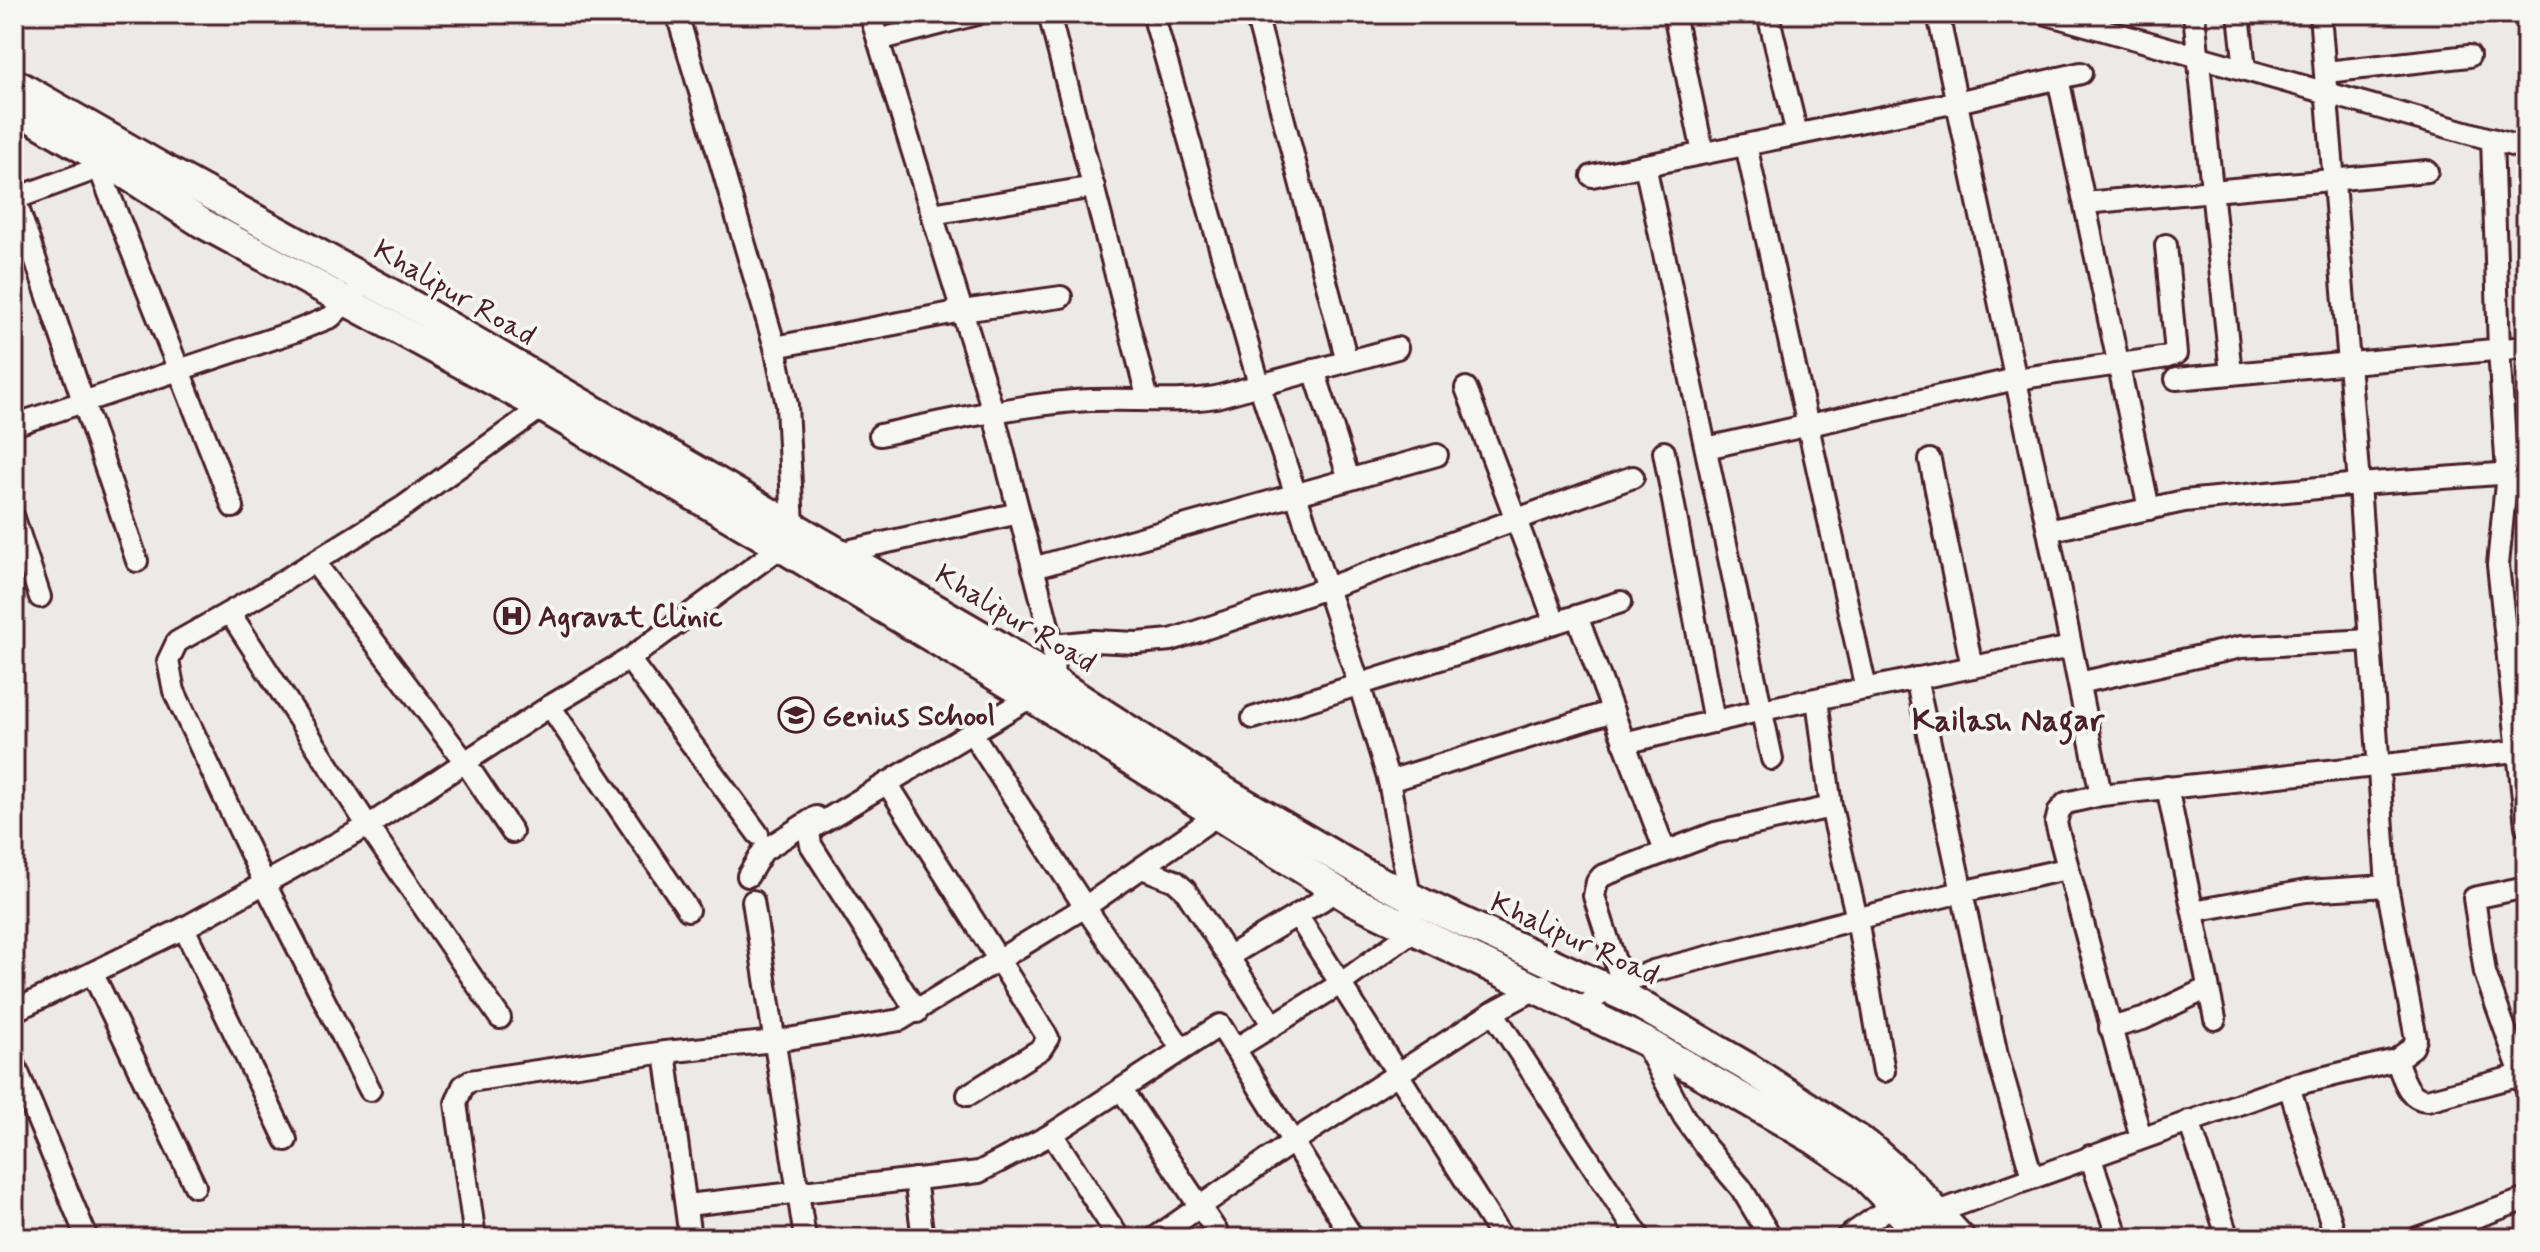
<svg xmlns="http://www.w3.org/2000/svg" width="2540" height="1252" font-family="Mynerve,sans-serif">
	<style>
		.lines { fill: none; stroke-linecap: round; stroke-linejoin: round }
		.street-casing { stroke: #4a1f2b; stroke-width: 26 }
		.secondary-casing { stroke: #4a1f2b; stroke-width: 34 }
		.street { stroke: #f6f6f2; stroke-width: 20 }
		.secondary { stroke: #f6f6f2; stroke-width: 28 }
		.labels { text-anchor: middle; stroke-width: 8; stroke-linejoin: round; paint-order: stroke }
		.street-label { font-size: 30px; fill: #4a1f2b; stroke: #f6f6f2 }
		.poi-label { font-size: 30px; font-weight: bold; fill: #4a1f2b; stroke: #f6f6f2; text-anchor: start }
		.neighbourhood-label { font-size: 32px; font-weight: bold; fill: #4a1f2b; stroke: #f6f6f2 }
	</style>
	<rect width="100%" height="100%" fill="#ece9e6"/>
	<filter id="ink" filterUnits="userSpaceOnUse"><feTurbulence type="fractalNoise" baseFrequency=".0125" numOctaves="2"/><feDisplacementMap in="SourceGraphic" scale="16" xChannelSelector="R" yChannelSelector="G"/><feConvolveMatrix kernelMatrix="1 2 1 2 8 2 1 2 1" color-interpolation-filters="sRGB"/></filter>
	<g filter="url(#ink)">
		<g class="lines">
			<defs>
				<g id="street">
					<path d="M870,14L993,411L1053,645L1054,692"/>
					<path d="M1049,14L1148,400"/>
					<path d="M1153,14L1259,384L1359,684L1389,781L1410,897L1413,931L1340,984L1235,1049"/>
					<path d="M1256,14L1347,361"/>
					<path d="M1674,14L1703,153"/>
					<path d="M1768,14L1797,134"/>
					<path d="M1938,14L2048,531L2101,795"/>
					<path d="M2047,14L2526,149"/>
					<path d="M2194,14L2231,374"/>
					<path d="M2239,14L2245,69"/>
					<path d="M878,40L977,14"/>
					<path d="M2326,72L2469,56"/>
					<path d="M2058,78L2149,509"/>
					<path d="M2492,139L2499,349L2507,473L2498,565L2526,826"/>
					<path d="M1746,145L1866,689"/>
					<path d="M1645,165L1772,759"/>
					<path d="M99,168L233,507"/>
					<path d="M1592,176L1957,102L2081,73"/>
					<path d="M14,199L112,163"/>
					<path d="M15,199L137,561"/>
					<path d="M2085,203L2427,171"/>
					<path d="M932,214L1094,187"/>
					<path d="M775,347L962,311L1061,297"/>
					<path d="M1314,370L1349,479"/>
					<path d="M2176,379L2526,347"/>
					<path d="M1466,388L1555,622"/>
					<path d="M14,425L296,331L331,317L356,292"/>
					<path d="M880,435C944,421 1008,407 1074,401C1122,397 1169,404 1216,397L1397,348"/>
					<path d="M1706,448L2016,379L2168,357L2176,354L2166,245"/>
					<path d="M1664,452L1714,722"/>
					<path d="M1930,460L1972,667"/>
					<path d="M14,518L40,597"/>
					<path d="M2048,531L2184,501L2359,484L2526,472"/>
					<path d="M838,553L1019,513"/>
					<path d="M315,563L465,762L512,832"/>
					<path d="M1033,568L1437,455"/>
					<path d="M230,613L368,826L500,1018"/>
					<path d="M1577,616L1665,851"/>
					<path d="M1053,645L1094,641L1137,643L1171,640L1327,588L1633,477"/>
					<path d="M629,659L758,834"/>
					<path d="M1916,678L1997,1055L2032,1177"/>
					<path d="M2079,683L2241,647L2370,640"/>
					<path d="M1817,699L1831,807L1857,919L1884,1071"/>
					<path d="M550,706L688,910"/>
					<path d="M1253,718L1621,602"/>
					<path d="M972,733L1085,907L1182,1049"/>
					<path d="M1624,743L1762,710L2071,647"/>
					<path d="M1389,781L1613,711"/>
					<path d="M887,783L1048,1038L1041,1049L968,1095"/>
					<path d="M2167,787L2215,1019"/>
					<path d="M1142,868L1175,881L1185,890L1272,1024"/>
					<path d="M748,876L763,851L816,817"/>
					<path d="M2526,887L2474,898L2485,973L2526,1088"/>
					<path d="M753,901L805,1238"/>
					<path d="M2193,911L2306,891L2387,886"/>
					<path d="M1297,915L1502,1238"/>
					<path d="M184,928L286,1140"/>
					<path d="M1229,956L1337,891"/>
					<path d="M93,974L195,1186"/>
					<path d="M1622,983L1594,896L1597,882L1602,876L1715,833L1831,807"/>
					<path d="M1579,1010L1608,989L1653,971L1961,892L2066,869"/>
					<path d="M14,1011L184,928L368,826L550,706L629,659L781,547L793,526L787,405L775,347L677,14"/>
					<path d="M917,1012L811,845L809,833L814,827L1031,697"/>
					<path d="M1493,1012L1640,1238"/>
					<path d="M2110,1028L2143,1019L2208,988"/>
					<path d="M1644,1041L1684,1117L1705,1146L1741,1188L1771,1238"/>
					<path d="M665,1052L690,1238"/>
					<path d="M2396,1060C2403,1076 2407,1099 2427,1100L2521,1075"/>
					<path d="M14,1063L87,1238"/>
					<path d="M2289,1086L2336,1238"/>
					<path d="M1121,1089L1221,1238"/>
					<path d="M370,1090L265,884L174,691L168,661L177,642L262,594L403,507L542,407"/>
					<path d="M2189,1121L2228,1238"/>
					<path d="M1052,1134L1119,1238"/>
					<path d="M2141,1138L2056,823L2059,811L2066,803L2101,795L2526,750"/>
					<path d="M2090,1156L2118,1238"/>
					<path d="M915,1179L923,1238"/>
					<path d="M687,1205L979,1172L1052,1134L1220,1025L1353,1238"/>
					<path d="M1938,1212L2289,1086L2396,1060L2413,1047L2416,1039L2387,886L2359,484L2320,14"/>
					<path d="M475,1238L456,1103L463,1086L470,1081L665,1052L776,1041L900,1020L1085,907L1226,809"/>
					<path d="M1155,1238L1291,1143L1493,1012L1543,985"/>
					<path d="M1846,1238L1894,1204"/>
					<path d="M2417,1238L2526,1199"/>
				</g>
				<g id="secondary">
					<path d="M14,83L164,169L419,309L996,644L1217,787L1362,872L1424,904L1630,999L1747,1067L1867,1145L1911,1184L1960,1238"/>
					<path d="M14,108L110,164L202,223L542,407L781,547L1031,697L1350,899L1644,1041L1815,1140L1857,1168L1925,1238"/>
				</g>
			</defs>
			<use href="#street" class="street-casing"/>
			<use href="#secondary" class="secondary-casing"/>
			<use href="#street" class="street"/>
			<use href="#secondary" class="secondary"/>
		</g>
	</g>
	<defs>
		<symbol id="hospital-ring" viewBox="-11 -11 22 22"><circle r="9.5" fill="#f6f6f2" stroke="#4a1f2b" stroke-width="1.5"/><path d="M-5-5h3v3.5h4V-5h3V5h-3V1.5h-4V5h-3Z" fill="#4a1f2b"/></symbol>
		<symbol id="school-ring" viewBox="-11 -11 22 22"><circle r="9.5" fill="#f6f6f2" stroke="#4a1f2b" stroke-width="1.5"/><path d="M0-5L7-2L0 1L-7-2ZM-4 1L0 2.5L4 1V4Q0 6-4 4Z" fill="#4a1f2b"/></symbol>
	</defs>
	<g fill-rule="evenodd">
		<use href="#hospital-ring" x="492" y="596" width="40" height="40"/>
		<use href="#school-ring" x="776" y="695" width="40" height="40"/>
	</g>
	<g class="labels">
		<g class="street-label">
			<text transform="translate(455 292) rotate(30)" y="10">Khalipur Road</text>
			<text transform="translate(1016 618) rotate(31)" y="10">Khalipur Road</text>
			<text transform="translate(1575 938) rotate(25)" y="10">Khalipur Road</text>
		</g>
		<g class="poi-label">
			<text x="538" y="626">Agravat Clinic</text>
			<text x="822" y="725">Genius School</text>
		</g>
		<g class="neighbourhood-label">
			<text x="2008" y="730">Kailash Nagar</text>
		</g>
	</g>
	<rect width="2540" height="1252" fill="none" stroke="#f6f6f2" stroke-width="48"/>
	<rect x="24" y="24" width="2492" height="1204" fill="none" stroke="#4a1f2b" stroke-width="3" filter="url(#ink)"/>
</svg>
